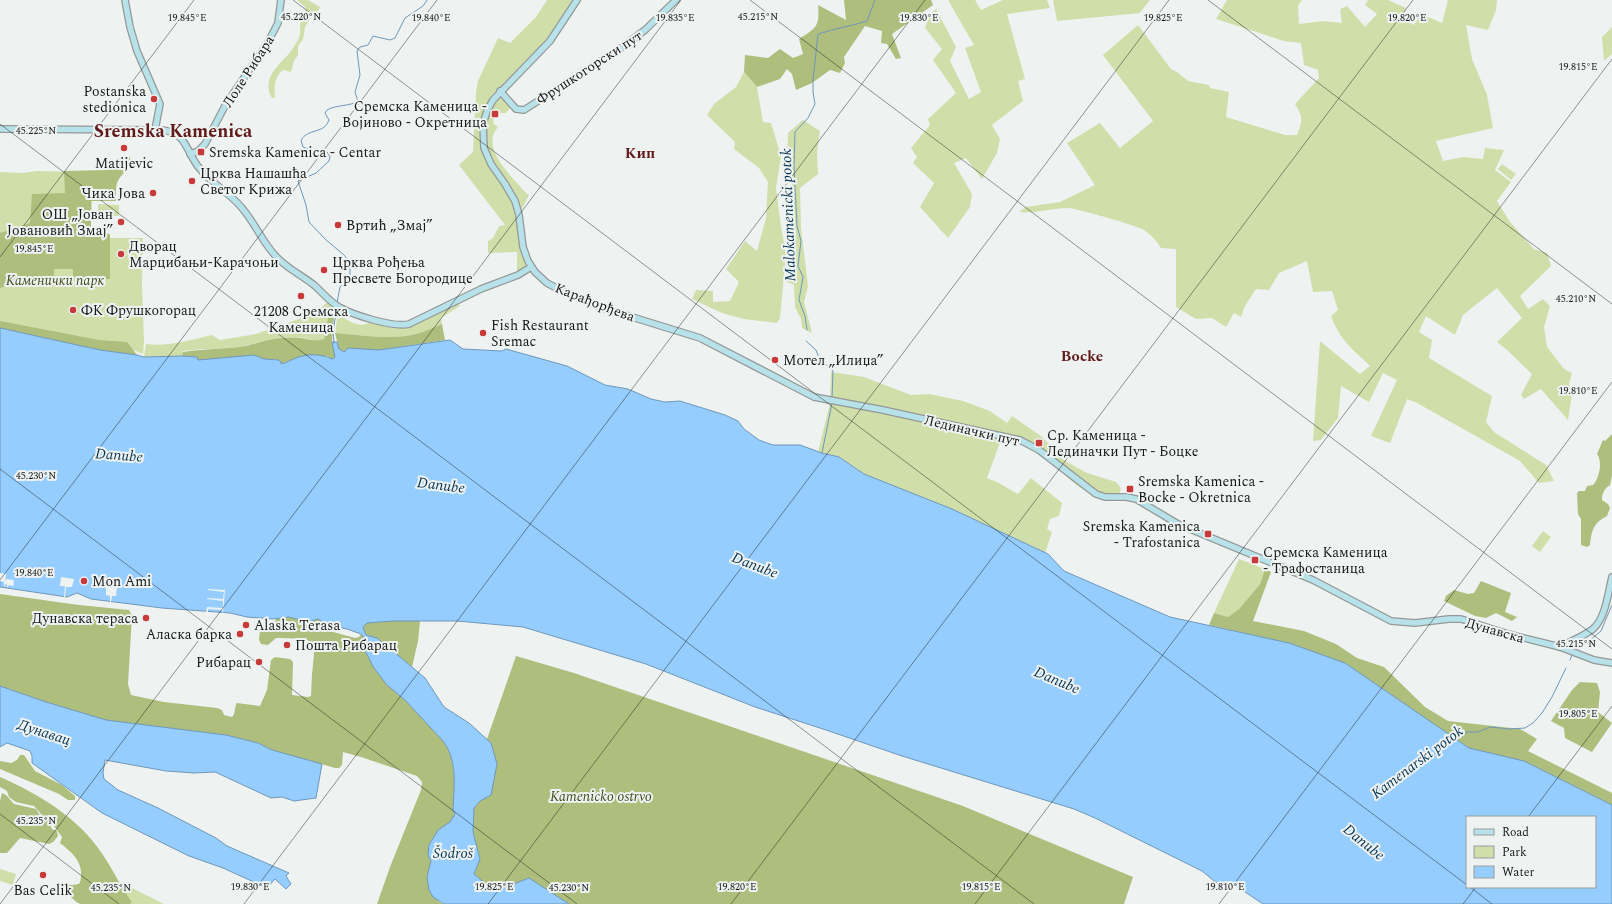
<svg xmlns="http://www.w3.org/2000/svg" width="1612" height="904" font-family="Spectral,serif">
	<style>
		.green { fill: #d0dea9 }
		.forest { fill: #aebe7c }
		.water { fill: #95cdfe; stroke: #6f97b9; fill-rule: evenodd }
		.pier { fill: #eef3f2 }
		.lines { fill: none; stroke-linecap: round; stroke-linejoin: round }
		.stream { stroke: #6f97b9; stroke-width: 1 }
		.secondary-casing { stroke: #949897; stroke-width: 8 }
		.secondary { stroke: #b8e2ea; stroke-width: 5.5 }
		.ticks { fill: none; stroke: #171818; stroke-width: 1; stroke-opacity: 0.45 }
		.poi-dot { fill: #c83939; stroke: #eef3f2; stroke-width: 1.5 }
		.labels { text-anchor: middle; stroke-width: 4; stroke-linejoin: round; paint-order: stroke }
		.street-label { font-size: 14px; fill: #171818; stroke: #eef3f2 }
		.poi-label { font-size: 14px; fill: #171818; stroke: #eef3f2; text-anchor: start }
		.park-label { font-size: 14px; font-style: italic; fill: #424c1b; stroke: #eef3f2 }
		.neighbourhood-label { font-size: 15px; font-weight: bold; fill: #601b1a; stroke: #eef3f2 }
		.water-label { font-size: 15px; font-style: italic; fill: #073352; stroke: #eef3f2 }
		.district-label { font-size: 18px; font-weight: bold; fill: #601b1a; stroke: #eef3f2 }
		.ticks-label { font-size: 10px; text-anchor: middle; fill: #171818; stroke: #eef3f2; stroke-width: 4; stroke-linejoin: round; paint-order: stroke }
	</style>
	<rect width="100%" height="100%" fill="#eef3f2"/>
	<g class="green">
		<path d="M297,0H308L320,7L317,13H314L305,27L303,39L298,46V55L294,61L291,72L283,70C274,77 274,88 275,98H272C262,81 275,68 287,56C291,52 295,45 298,40C302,33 299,27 301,19C302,15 305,12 306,8Z"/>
		<path d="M547,0H572L559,24L537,54L492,95L482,116L481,124V142L513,202L526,262L525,268L517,272V252L488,253V241L493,238L499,226L505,225L459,165L473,152L476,92L478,81L498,38L510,43L536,17Z"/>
		<path d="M948,0H975L981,10L1003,0H1047L1050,8L1007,14L1025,79L1018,81L1023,101L992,125L1000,139L997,153L982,179L966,158L954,163L972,194L970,207L948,238L920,207L934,183L913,163L917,157L911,148L930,125L928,119L956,93L933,60L942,49L925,28L931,13L936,9L956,47L950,61L969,99L981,92L965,48L974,45Z"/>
		<path d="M1053,0H1150L1140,13L1057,21Z"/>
		<path d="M1227,0H1302L1298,6L1299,24L1323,21L1342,23L1340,9L1347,6L1365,27L1377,14L1365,5L1368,0H1388L1406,8L1402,19L1414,25L1421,14L1442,23L1448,0H1497L1496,10L1488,30L1466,25L1472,59L1487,95L1493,128L1436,141L1443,161L1463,157L1483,159L1485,148L1504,150L1495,170L1511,182L1497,201L1510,222L1534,249L1547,253L1551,266L1520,296L1528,309L1543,299L1550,306L1544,327L1547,347L1564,369L1572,373L1569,384L1572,394L1568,420L1541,389L1524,399L1521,395L1532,374L1506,349L1497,342L1522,318L1497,288L1463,315L1455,335L1426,316L1419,332L1432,340L1429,358L1492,396L1486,422L1494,432L1546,465L1554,481L1539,483L1520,461L1417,403L1407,399L1390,443L1371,436L1397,380L1383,373L1369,402L1341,386L1338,418L1321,440L1313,441L1320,341L1360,374L1370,366C1352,348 1341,342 1331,316L1338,310L1332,291L1313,292L1307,261L1279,273L1269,290L1256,289L1245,306L1241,317L1234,313L1226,327L1212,318L1196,319L1176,307V249L1161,248C1157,241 1151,235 1144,230C1139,226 1075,208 1068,208C1052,208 1034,214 1019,212L1026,207L1060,202L1095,185L1067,143L1100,123L1120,148L1153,121L1103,55L1138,25L1171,69L1177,72L1188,81L1209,85L1210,88L1229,92L1226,117L1285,135H1297C1303,120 1303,117 1295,104L1319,78L1318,70L1304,65L1301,43L1284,41L1216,19Z"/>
		<path d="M1612,27V54L1604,61L1602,37Z"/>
		<path d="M744,72L757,87L763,122L771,123L781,156L776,188L781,226L786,254L780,318L777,323L744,319L722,313L692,299L696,290L713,291V302L730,301L739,282L726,269L745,241L757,251L766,218L768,182L759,168L734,149L735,142L707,115L714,104L736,87Z"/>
		<path d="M500,97L504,98L511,107L506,113H498L493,116L494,124L498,127C482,145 504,168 516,182C520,186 524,192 529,195L521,211C515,193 503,181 494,165C481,143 483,119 498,98Z"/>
		<path d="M803,120L820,131L817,152L818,174L800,188L801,228L808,286L804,302L812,333L802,328L801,319L795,307L794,285L787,282L791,255L796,252V232L793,219L792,174L787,163L788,133Z"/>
		<path d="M1502,164L1516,174L1511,180L1498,169Z"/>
		<path d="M36,171L85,172L92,199V213L85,219L94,238H143L142,284L144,342L143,354L136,351L0,325V172L24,173Z"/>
		<path d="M98,204L119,205V216L98,215Z"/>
		<path d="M327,302L335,308V312L332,310C327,320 327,329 324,339L314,341L309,339L298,337L278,338L239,347L215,349H202L183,351L182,356L144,357L146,344C167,347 191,340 212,335L220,340L256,334L316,313Z"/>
		<path d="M458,303L460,306L441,318L442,324C434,327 426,331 419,333C393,341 361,335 335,333L337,318L340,319L341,316L338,314L339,310L344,314V318C352,323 363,328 370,322C378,324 387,328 394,328C417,328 438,313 458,303Z"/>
		<path d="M831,372L864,377L911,395L929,394L963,401L990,411L1007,423L1012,416L1041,436L1067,462L1087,473L1116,482L1121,488L1119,495L1110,496L1109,500C1099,497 1089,494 1081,488C1050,466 1043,442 1001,440L987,478L997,482L1018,494L1031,478L1062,503L1059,516L1050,519L1047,529L1052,532L1045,553L952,509L864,474L839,457L818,452L830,403Z"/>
		<path d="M1543,531L1551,537L1540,552L1532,546Z"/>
		<path d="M1239,559L1265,569L1260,584L1239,609L1228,617L1214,613Z"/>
		<path d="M0,869L16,874L13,885L0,881Z"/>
		<path d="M130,887L164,904H130L132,902L123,890Z"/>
	</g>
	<g class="forest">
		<path d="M844,0H931L933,5L892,34L901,58L896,59L887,44L881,43L882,31L865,26L844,57L845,63L840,73L830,70L812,83L796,90L792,74L787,69L780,79L757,87L744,72L745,55L768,58L780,49L793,58L803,54L799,39C816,28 820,27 818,5L846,20Z"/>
		<path d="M130,157C132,168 124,171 119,179C115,184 116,194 116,201H91V232L110,234V279L73,280V269H54V280L20,282L0,288V233L30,223L32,194L65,193L64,171L106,170C112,159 118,159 130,157Z"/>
		<path d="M330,313L334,316L332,342L335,357L333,359L327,356L297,358L281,364L276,359H264L254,355L198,360L197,357L182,356L183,352C202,349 220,349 239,347C253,345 267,339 281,338C287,338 294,337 300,338C311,339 312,342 324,339C327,330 326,322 330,313Z"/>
		<path d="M0,321L99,340L127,342L137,355L100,350L0,328Z"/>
		<path d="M442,324L445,340L379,350L348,348L344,352L339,349L335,333C361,335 393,341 419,333C426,331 434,327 442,324Z"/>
		<path d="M1612,434V475L1610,485C1604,489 1602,493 1602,500L1608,504L1610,508L1607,516C1594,522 1591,531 1590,545L1587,547L1581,545V519L1578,514L1577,493L1579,491H1585L1587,486L1593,485C1599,479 1603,462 1597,454L1603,440L1605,441Z"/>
		<path d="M1265,569L1271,572L1253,621L1304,631L1336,644L1357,658L1384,667L1425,707L1448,721L1520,729L1537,739L1528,751L1612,793V805L1524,761L1469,748L1345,663L1289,643L1209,625L1214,613L1228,617L1239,609L1260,584Z"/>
		<path d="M1481,581L1511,593L1505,612L1517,617L1512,621L1496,613L1486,618L1475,616L1444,601L1446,596L1454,590L1468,594L1474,593Z"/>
		<path d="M0,594L79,605L129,610L132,615L128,684L131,695L164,702L217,708L222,710L224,715L232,717C236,713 234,707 237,703L260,706L267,690L271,660L275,657L290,659L293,662L292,695L308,697L311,696L312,674L314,655V645L306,639L281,638H276L268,645L261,644L259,640L260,630H265L273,626L276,619L289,617L295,619L312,621L318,619L322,621L323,627L326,630L355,638L359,637L361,634L363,636V647L374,668L387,685L405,700L443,741C455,757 454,777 455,795C455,802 453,807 455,814L450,822L438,830L429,845V857L431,861L427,877L429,890L439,902L444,904H377L390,867L421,790L422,782L417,776L361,757L343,752L342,765L339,768H335L272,750L258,743L226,735L106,720L46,702L0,686Z"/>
		<path d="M393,621H420L418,641L412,667L377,638L366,635L363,627L367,623Z"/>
		<path d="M516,656L574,673L963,806L1133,877L1124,904H569L529,878L506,887H489L474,874L480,859L473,832L474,808L480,801L491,743L487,739Z"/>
		<path d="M1580,682L1597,683L1600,692L1598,712L1612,723L1592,752L1565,738L1564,728L1551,721L1572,690Z"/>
		<path d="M20,755H24L35,771L62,785L75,796V800H68L59,794L0,769V761L11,763L17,760Z"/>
		<path d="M0,777C39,794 79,818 103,855C113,870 121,887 132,902L130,904C121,904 86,904 80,904C73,901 69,893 60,890V886C67,883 74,887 80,883C85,864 74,854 60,843L62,837L54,826L49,823L52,829L57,831L58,836L53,842L49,844L20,838L7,853H0V801L2,793L6,795L14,804L36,809L41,817L47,821L34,806L16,802L9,797L7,791L0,787Z"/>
	</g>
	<g class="water">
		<path d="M0,328L100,350L137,355L144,357L182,356L197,357L198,360L254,355L264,359L279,360L281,362V364C286,363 291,360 296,358C309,353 320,354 333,359L335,357L332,342H337L339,349L344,352L348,348L379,350L450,340L463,349L502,351L506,349L567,366L605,385L628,389L651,399L665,402L680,401L725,415L738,421L744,429L759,440L773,445H800L822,453L839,457L864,474L952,509L1048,554L1064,571L1170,617L1289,643L1345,663L1469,748L1524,761L1612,805V904H1263L1233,884L1219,885L1202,871L1095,818L1074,809L902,756L826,730L755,707L646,664L523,627L457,621H393L367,623L363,627L366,635L377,638L412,667L425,678L444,707L469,723L491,743L497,764L491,795L480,801L474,808L473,832L480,859L474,874L489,887H506L529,878L569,904H444L433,897L429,890L427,877L431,861L428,855L429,845L438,830L450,822L455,814L453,810C454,786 458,761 443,741L405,700L387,685L374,668L363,647V636L361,634L347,629L327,625L318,619L308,622L289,617L273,619L247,617L230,613L162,608L91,599L77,593L67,597L0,587ZM1467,817H1595V887H1467Z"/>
		<path d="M0,686L46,702L106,720L226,735L258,743L272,750L322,764L316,798L294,801L282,797L271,798L215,772L194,773L166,771L105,760L103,773L104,779L118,790L158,808L216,838L227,846L289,873L286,876L291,884L286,889L275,879L267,888L223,868L189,856L102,813L32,763V756L30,751L7,743L0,747Z"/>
	</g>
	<g class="pier">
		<path d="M0,573L6,574L5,582L6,579L14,580L13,589V586L9,585L7,588V585L5,584L4,588V582L0,581Z"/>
		<path d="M61,577L74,579L72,587H66L65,597H64L65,586H60Z"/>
		<path d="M106,585L117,586L116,596H112L111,602H110V596L106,595Z"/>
		<path d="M208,589L224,590L225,589L223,614L222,610L208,609V612H206L207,607L223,608V601L207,599V598L223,599L224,592L208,590Z"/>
	</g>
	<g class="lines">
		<g class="stream">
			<path d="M337,303L340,287L350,277V269L348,260L344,255L325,239L309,222L306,205L298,181L316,173L329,161L330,157L327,152L314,151L303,147L301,140C308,128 325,134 329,120L325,113L327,110C335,105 352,106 358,101L355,92L360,75L357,51L360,47L368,45L373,36L390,40L395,38L405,18L423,6L427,0"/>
			<path d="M807,330L805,316L799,300L803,277L798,266L801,241L797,226L794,166L795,132L808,118L815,104L813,92V80L818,34C834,29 851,26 867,21L875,0"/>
			<path d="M806,341L816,350L819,358L833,371L832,398"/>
			<path d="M334,343L333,331L337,308"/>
			<path d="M822,453L832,403"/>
			<path d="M1579,649L1601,631L1612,605"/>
			<path d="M1570,660L1572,655"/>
			<path d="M1457,740L1467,732H1478L1490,727L1509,729L1525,728L1533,723L1542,713L1552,697L1566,668"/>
		</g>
		<defs>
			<g id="secondary">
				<path d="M125,0L130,27L137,51L160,104L155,130"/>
				<path d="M577,0L550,41L493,100L487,111L483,124L484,148L491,164L505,184L515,201L519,215L523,247L528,261L535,272L547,283L560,290L603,308L700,338L814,397L883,410L1020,440L1039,450L1096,494L1105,497H1126L1136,499L1178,524L1313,580L1391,621L1415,623L1449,619H1461L1508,634L1560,647L1594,660L1612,663"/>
				<path d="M500,91L516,109L524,110L621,48L645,30L676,0"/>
				<path d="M0,129L162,130C188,133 186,153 200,169C212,184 230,193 242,208C254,222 261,239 273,253C284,267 300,274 314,285C322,292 329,301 339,307C353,315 394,328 409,324L481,289L518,275L531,267"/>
				<path d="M190,154L198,151L205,144L226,104L267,44L278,23L281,0"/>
				<path d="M1560,647C1571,641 1584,636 1593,629C1606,617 1608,593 1612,577"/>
			</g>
		</defs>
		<use href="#secondary" class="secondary-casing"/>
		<use href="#secondary" class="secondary"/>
	</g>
	<path class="ticks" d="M293,0L1467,885M750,0L1612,649M1208,0L1612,304M0,124L1034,904M0,257L194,0M0,469L577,904M0,580L437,0M0,814L119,904M1528,817L1612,706M1470,887L1492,904M0,904L681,0M244,904L925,0M488,904L1169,0M731,904L1413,0M975,904L1612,59M1219,904L1612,382M1463,904L1476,887"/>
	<g class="poi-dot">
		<circle cx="154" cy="99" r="4"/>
		<rect x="491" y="110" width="8" height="8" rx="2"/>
		<circle cx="124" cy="148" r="4"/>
		<rect x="197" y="148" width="8" height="8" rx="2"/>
		<circle cx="192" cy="181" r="4"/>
		<circle cx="153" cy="193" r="4"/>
		<circle cx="121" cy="222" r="4"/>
		<circle cx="338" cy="225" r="4"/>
		<circle cx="121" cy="254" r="4"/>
		<circle cx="324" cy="270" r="4"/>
		<circle cx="301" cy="296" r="4"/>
		<circle cx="73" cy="310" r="4"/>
		<circle cx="483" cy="333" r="4"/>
		<circle cx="775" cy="360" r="4"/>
		<rect x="1035" y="439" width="8" height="8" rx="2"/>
		<rect x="1126" y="485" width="8" height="8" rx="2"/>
		<rect x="1204" y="530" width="8" height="8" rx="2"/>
		<rect x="1251" y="556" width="8" height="8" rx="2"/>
		<circle cx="84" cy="581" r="4"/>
		<circle cx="146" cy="618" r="4"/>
		<circle cx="246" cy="625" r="4"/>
		<circle cx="240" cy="634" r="4"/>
		<circle cx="287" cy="645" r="4"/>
		<circle cx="259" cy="662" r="4"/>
		<circle cx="43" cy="875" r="4"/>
	</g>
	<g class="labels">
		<g class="street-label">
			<text transform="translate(589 67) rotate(-33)" y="5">Фрушкогорски пут</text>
			<text transform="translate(248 71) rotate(-57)" y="5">Лоле Рибара</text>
			<text transform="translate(595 302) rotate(21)" y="5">Карађорђева</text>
			<text transform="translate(972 430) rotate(13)" y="5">Лединачки пут</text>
			<text transform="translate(1495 630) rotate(16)" y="5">Дунавска</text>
		</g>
		<g class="poi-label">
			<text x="146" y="96" text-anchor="end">Postanska<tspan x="146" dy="16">stedionica</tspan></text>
			<text x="487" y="111" text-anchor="end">Сремска Каменица -<tspan x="487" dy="16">Војиново - Окретница</tspan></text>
			<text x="209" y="157">Sremska Kamenica - Centar</text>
			<text x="124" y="168" text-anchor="middle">Matijevic</text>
			<text x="200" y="178">Црква Нашашћа<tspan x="200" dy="16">Светог Крижа</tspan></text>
			<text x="145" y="198" text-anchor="end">Чика Јова</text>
			<text x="113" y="219" text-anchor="end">ОШ „Јован<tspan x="113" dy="16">Јовановић Змај”</tspan></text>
			<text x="346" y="230">Вртић „Змај”</text>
			<text x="129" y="251">Дворац<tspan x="129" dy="16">Марцибањи-Карачоњи</tspan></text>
			<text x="332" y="267">Црква Рођења<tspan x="332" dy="16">Пресвете Богородице</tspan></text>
			<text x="81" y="315">ФК Фрушкогорац</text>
			<text x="301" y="316" text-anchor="middle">21208 Сремска<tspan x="301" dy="16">Каменица</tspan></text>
			<text x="491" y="330">Fish Restaurant<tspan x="491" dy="16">Sremac</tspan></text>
			<text x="783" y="365">Мотел „Илиџа”</text>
			<text x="1047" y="440">Ср. Каменица -<tspan x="1047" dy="16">Лединачки Пут - Боцке</tspan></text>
			<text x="1138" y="486">Sremska Kamenica -<tspan x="1138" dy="16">Bocke - Okretnica</tspan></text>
			<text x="1200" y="531" text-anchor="end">Sremska Kamenica<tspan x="1200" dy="16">- Trafostanica</tspan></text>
			<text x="1263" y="557">Сремска Каменица<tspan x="1263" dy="16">- Трафостаница</tspan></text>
			<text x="92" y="586">Mon Ami</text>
			<text x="138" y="623" text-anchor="end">Дунавска тераса</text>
			<text x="254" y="630">Alaska Terasa</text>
			<text x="232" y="639" text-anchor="end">Аласка барка</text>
			<text x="295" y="650">Пошта Рибарац</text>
			<text x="251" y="667" text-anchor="end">Рибарац</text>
			<text x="43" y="895" text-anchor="middle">Bas Celik</text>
		</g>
		<g class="park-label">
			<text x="55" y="285">Каменички парк</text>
			<text x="601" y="801">Kamenicko ostrvo</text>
		</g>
		<g class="neighbourhood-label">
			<text x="640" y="158">Кип</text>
			<text x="1082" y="361">Bocke</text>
		</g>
		<g class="water-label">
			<text transform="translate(788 215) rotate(-92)" y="5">Malokamenicki potok</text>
			<text transform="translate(119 455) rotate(4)" y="5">Danube</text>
			<text transform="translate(441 485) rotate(7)" y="5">Danube</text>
			<text transform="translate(755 565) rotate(21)" y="5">Danube</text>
			<text transform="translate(1057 680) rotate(23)" y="5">Danube</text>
			<text transform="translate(44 732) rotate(18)" y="5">Дунавац</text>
			<text transform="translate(1417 762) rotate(-37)" y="5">Kamenarski potok</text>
			<text transform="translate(1364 842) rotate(39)" y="5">Danube</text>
			<text x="453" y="858">Šodroš</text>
		</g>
		<g class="district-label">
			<text x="173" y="137">Sremska Kamenica</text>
		</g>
	</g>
	<g class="ticks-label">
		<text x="301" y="20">45.220°N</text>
		<text x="758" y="20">45.215°N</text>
		<text x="187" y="21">19.845°E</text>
		<text x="431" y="21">19.840°E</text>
		<text x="675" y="21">19.835°E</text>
		<text x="919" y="21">19.830°E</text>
		<text x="1163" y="21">19.825°E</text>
		<text x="1407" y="21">19.820°E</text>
		<text x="1578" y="70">19.815°E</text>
		<text x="36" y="134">45.225°N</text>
		<text x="34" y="252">19.845°E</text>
		<text x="1576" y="302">45.210°N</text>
		<text x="1578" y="394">19.810°E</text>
		<text x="36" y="479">45.230°N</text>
		<text x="34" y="576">19.840°E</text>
		<text x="1576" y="647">45.215°N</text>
		<text x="1578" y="717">19.805°E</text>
		<text x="36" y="824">45.235°N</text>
		<text x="250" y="890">19.830°E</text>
		<text x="494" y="890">19.825°E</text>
		<text x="737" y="890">19.820°E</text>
		<text x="981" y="890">19.815°E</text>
		<text x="1225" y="890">19.810°E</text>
		<text x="111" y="891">45.235°N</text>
		<text x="569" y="891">45.230°N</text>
	</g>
	<rect x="1466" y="816" width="130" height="72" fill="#eef3f2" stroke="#989b9b"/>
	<rect x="1474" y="829" width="20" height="6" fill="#b8e2ea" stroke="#989b9b"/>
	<text x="1502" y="836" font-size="12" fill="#171818">Road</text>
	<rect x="1474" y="846" width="20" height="12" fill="#d0dea9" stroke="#989b9b"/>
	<text x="1502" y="856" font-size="12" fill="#171818">Park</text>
	<rect x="1474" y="866" width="20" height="12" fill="#95cdfe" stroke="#989b9b"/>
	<text x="1502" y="876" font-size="12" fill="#171818">Water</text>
</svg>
